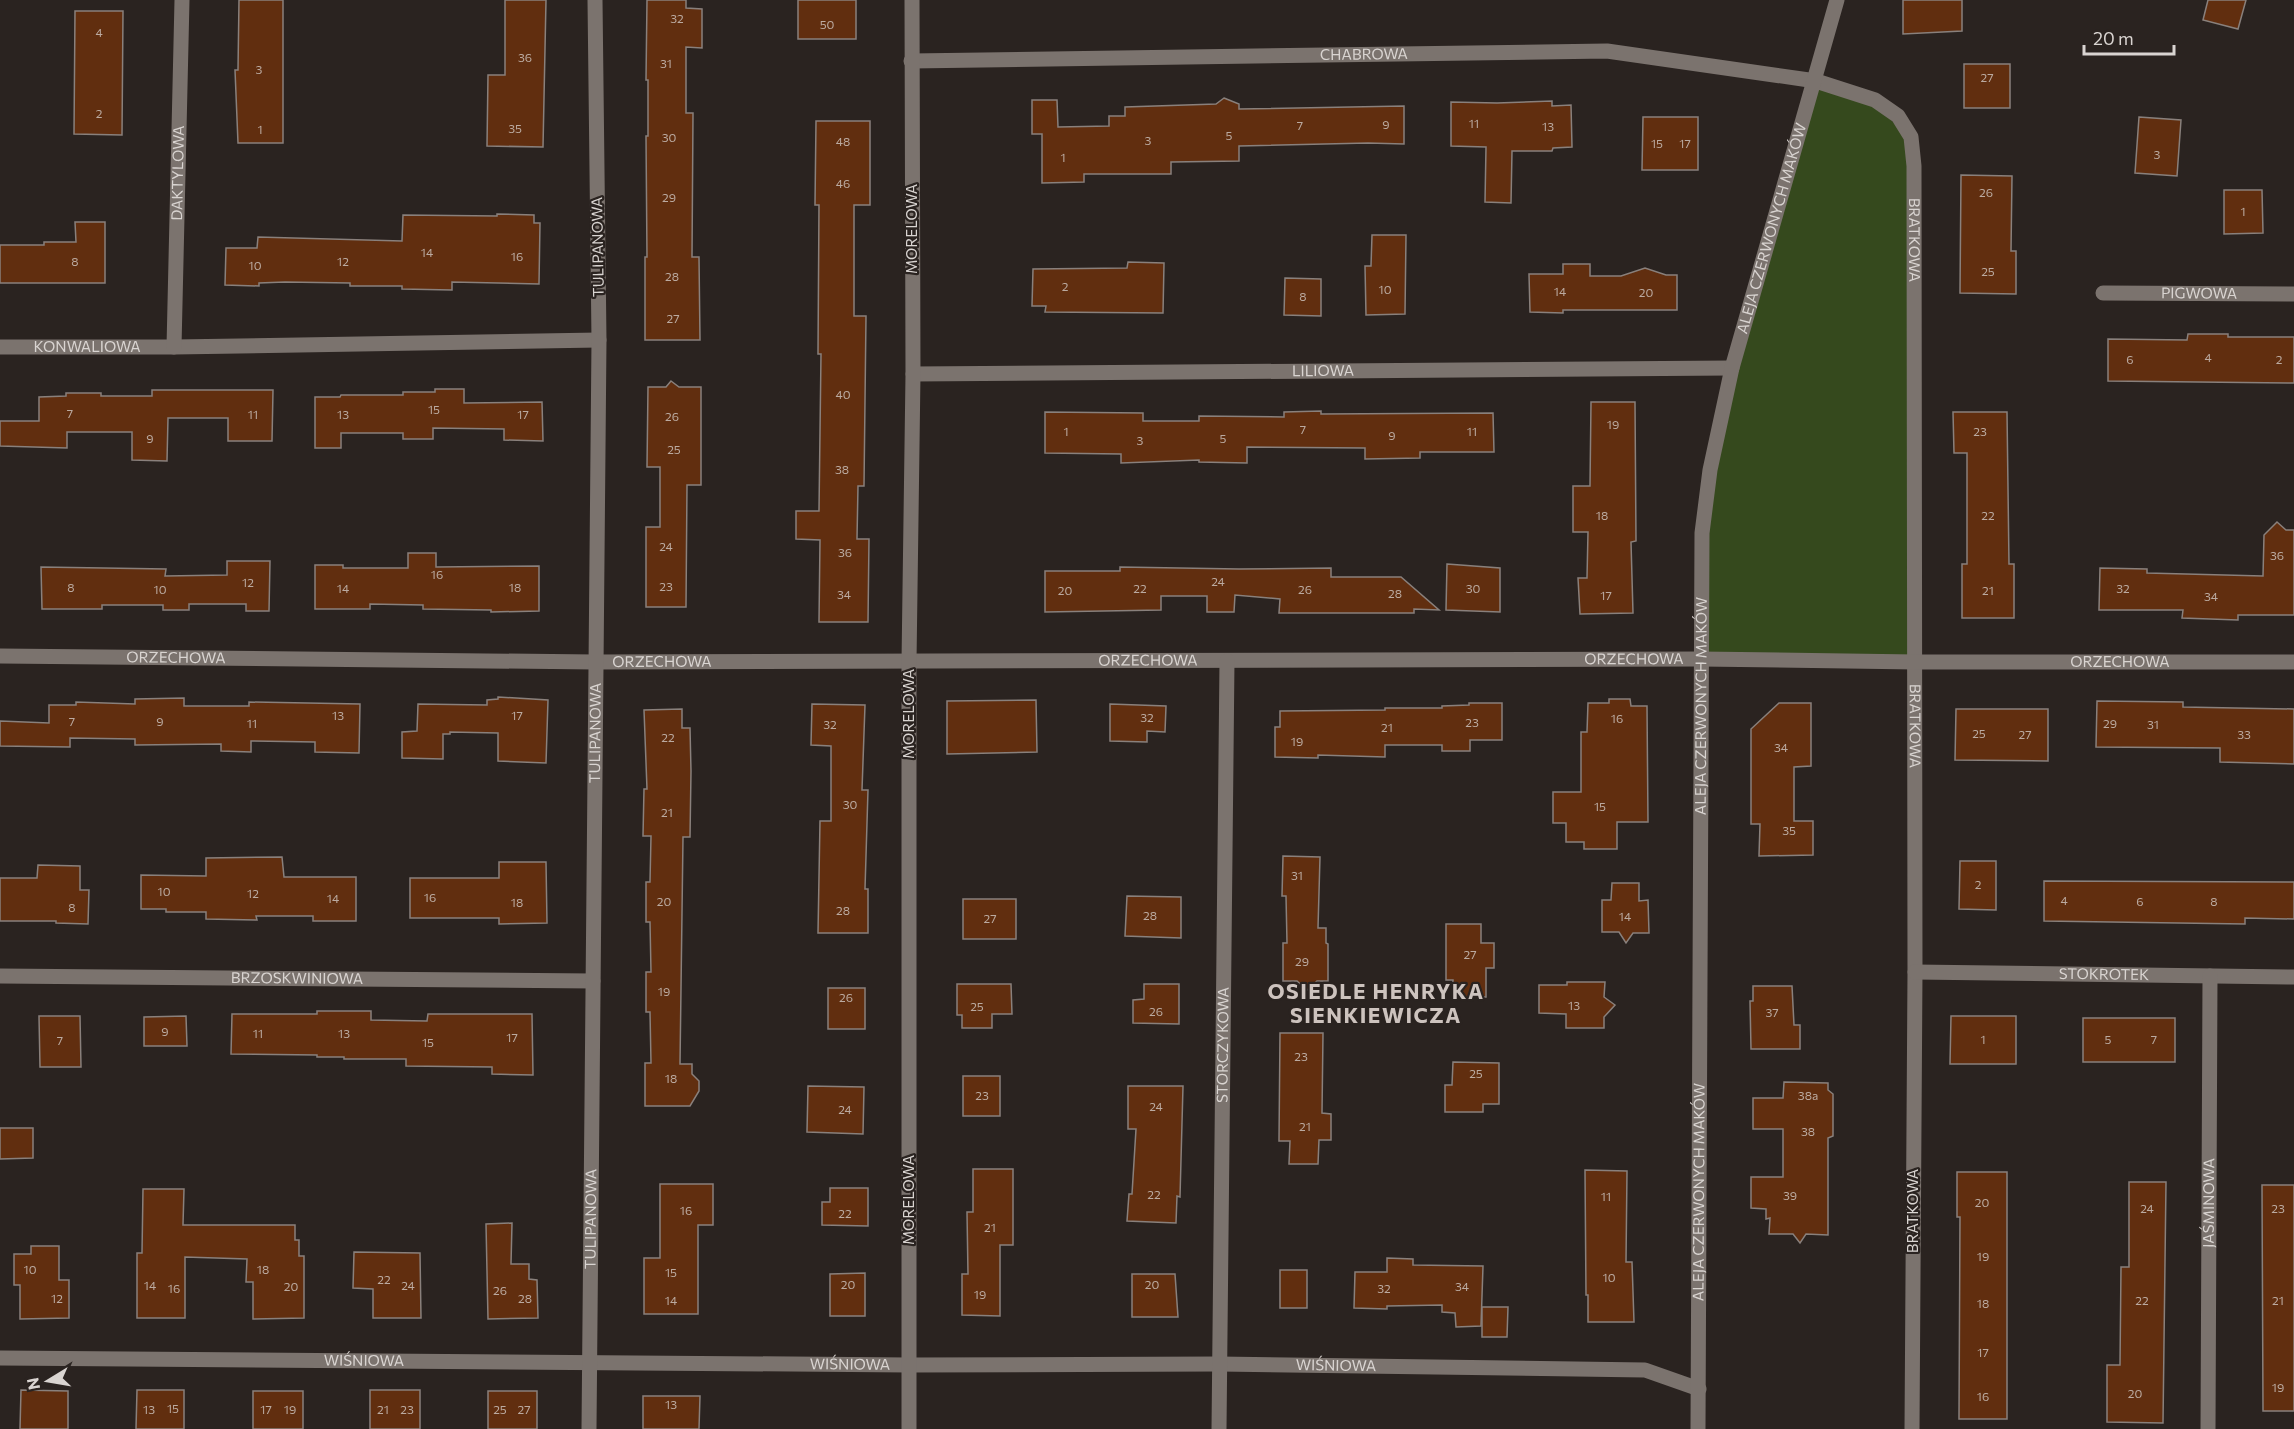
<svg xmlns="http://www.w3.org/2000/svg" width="2294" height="1429" font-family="Commissioner,sans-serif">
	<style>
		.grass { fill: #35491d }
		.building { fill: #612e0f; stroke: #89807c; stroke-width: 1.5 }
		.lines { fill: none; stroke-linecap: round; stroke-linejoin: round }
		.minor { stroke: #7b736e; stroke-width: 15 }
		.labels { text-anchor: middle; stroke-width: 4.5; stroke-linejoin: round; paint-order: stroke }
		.number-label { font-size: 12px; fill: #bbaaa0 }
		.street-label { font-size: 15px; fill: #d9d4d1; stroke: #2a2320 }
		.district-label { font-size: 21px; font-weight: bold; letter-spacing: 1.5px; fill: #cdc3be; stroke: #2a2320 }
	</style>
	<rect width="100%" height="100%" fill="#2a2320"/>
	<path class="grass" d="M1817,84L1873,102L1909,138L1915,661L1701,658L1704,532L1735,368Z"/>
	<g class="building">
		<path d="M239,0H283V143H238L235,70H238Z"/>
		<path d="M505,0H546L543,147L487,146L488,75H505Z"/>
		<path d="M647,0H686V8L702,9V48L686,47V113H693L692,257H699L700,340H645V257H647L646,136H648V80H646Z"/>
		<rect x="798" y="0" width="58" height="39"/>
		<path d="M1903,0H1962V31L1903,34Z"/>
		<path d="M2208,0H2246L2238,29L2203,20Z"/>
		<path d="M75,11H123L122,135L74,134Z"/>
		<rect x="1964" y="64" width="46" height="44"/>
		<path d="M1224,98L1239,104V109L1404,106V144L1368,143L1239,146V161L1171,162V174H1084V182L1042,183V134H1032V100H1057L1058,127L1109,126V116H1125V107L1216,104Z"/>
		<path d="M1552,101V106L1571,105L1572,147L1553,148L1552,151H1512L1511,203L1485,202L1486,147L1451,146V102L1497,103Z"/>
		<path d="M1643,117H1698V170H1642Z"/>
		<path d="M2139,117L2181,120L2177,176L2135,173Z"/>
		<path d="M816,121H870V205H854V316H866L864,486H858L857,539H869L868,622H819L820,540L796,539V511H819L821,354H818L819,205H815Z"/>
		<path d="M1961,175L2012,176L2011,251H2016V294L1960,293Z"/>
		<path d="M2224,190H2262L2263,233L2224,234Z"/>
		<path d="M497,214L534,215V223H540L539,284L452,282V290L402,289V286H350V283L285,282L259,283V286L225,285L226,248H257L258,237L402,241L403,215L497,216Z"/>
		<path d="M75,222H105V283H0V245H44V242H76Z"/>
		<path d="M1372,235H1406L1405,314L1366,315L1365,266H1371Z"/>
		<path d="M1128,262L1164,263L1163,313L1045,312L1046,306H1032L1033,269L1127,268Z"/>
		<path d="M1563,264H1590V276H1621L1645,268L1666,275H1677V310H1563V313L1530,312L1529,274H1563Z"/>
		<path d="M1285,278L1321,279V316L1284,315Z"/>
		<path d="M2188,334H2228V337H2294V383L2108,381V339L2187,340Z"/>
		<path d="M671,381L679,387H701V485H687L686,607H646V527H660V467H647L648,387H666Z"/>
		<path d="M435,389H464V403L542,402L543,441L504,440V429L433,428V439H403V433H341V448H315V397H340L341,395H403V392H435Z"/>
		<path d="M152,390H273L272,441H228V418H168L167,461L132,460V432H67V448L0,446V421H39V397L66,396V393H101V396H152Z"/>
		<path d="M1591,402H1635L1636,541L1631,542L1633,613L1580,614L1578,578H1587L1588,532H1573V486H1590Z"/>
		<path d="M1321,411V414L1493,413L1494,452H1420V458L1365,459V448L1247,447V463L1199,462V460L1121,463V454L1045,453V412L1143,413V421H1199V416L1284,417V412Z"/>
		<path d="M1953,412H2007L2009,564H2014V618H1962V564H1967V453H1954Z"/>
		<path d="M2277,522L2286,530H2294V615H2238V620L2182,618L2183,610H2099L2100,568L2147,569V573L2263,576L2264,535Z"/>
		<path d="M408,553H436V567L539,566V611L491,612V610L423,609V605L370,604V609H315V565H343V568H408Z"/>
		<path d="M227,561H270L269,611H246V604H189V610H163V605H102V609H42L41,567L166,569L165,576L227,575Z"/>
		<path d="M1447,564L1500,568V612L1446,610Z"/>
		<path d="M1120,567L1239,569L1331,568V577H1401L1439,610L1414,609V613H1279L1280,599L1235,595L1234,612H1207V596H1161V610L1045,612V571H1120Z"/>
		<path d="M498,697L548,700L546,763L498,761V733L450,732V734H443V759L402,758V732L417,731L418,704L487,705V700L498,699Z"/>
		<path d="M184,698V706H249V702L360,704L359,753L315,752V742L251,741V752L221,751V744L135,745V739L70,738V747L0,746V721L49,723V705H76V702L135,704V699Z"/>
		<path d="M1609,699H1630L1631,706H1647L1648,822H1617V849H1584V842H1566V823H1553V792H1581V732H1587L1588,703H1609Z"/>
		<path d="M1036,700L1037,752L947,754V701Z"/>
		<path d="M2097,701L2183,702V707L2294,709V764L2220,762V748L2096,747Z"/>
		<path d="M1469,703H1502V740H1470V751H1442V745H1385V757L1318,755V758L1275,757V727H1280V711L1385,710V708H1442V706L1469,705Z"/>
		<path d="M1779,703H1811V766L1794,767V821H1813V855L1759,856L1760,824H1751V729Z"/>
		<path d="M812,704L865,705L862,790H868L865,889H868V933H818L820,821H831V746L811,745Z"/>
		<path d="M1110,704L1166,706L1165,732L1147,731V742L1110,741Z"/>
		<path d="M682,709V728H690L691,771L690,837H683L680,1064H692V1074L699,1081V1091L690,1106H645V1063H651L650,1012H646V972H651L650,922H646V882H650L651,836H643L644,789H647L644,710Z"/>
		<path d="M1956,709H2048V761L1955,760Z"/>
		<path d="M1283,856L1320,857L1318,928H1326V943L1328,944V981H1317L1307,990L1297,981H1283V943H1287L1286,896H1282Z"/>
		<path d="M282,857L284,877H356V921H313V916H256L257,920L206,919V912H166V909H141V875L206,876V858Z"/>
		<path d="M1960,861H1996V910L1959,909Z"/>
		<path d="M499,862H546L547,923L499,924V918H410V878H499Z"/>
		<path d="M38,865L80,866V890H89L88,924L56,923V921H0V878H37Z"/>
		<path d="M2044,881L2294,882V919L2245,918V924L2044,921Z"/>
		<path d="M1612,883H1639V901L1648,900L1649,933H1633L1626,943L1619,932H1602V900H1611Z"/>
		<path d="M1127,896L1181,897V938L1125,936Z"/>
		<rect x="963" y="899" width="53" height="40"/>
		<path d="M1446,924H1481V943H1494V968H1486V997H1453V980H1446Z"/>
		<path d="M1567,982H1605L1604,997L1615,1005L1604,1017V1028H1566V1014L1539,1013V985H1567Z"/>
		<path d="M957,984H1011L1012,1014H992V1028H962V1015H957Z"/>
		<path d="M1144,984H1179V1024L1133,1023V1000L1144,999Z"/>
		<path d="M1753,986H1792L1794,1025H1800V1049H1751L1750,1001H1753Z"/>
		<rect x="828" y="988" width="37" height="41"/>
		<path d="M317,1011H371V1020L427,1021L428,1014H532L533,1075L492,1074V1067L406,1066V1059H344V1057H317V1055L231,1054L232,1014H317Z"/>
		<path d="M39,1016H80L81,1067H40Z"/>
		<path d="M186,1016L187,1046H144V1017Z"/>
		<path d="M1951,1016H2016V1064H1950Z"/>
		<rect x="2083" y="1018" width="92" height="44"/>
		<path d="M1280,1033H1323L1322,1113L1331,1114V1140H1319L1318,1164H1289L1290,1141H1279Z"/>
		<path d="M1453,1062L1499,1063V1104H1483V1112H1445V1085H1452Z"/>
		<rect x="963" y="1076" width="37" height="40"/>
		<path d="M1784,1082L1828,1083V1090L1833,1094V1136L1828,1138V1235L1806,1234L1800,1243L1793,1234H1769L1770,1218L1766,1219V1209L1751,1208V1177H1783V1129H1753V1098H1783Z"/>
		<path d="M808,1086L864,1087L863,1134L807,1132Z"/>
		<path d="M1128,1086H1183L1180,1197L1177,1196L1176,1223L1127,1221L1129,1194H1132L1136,1129H1128Z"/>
		<path d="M0,1128H33V1158L0,1159Z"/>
		<path d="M973,1169H1013V1245H1000V1316L962,1315V1274H968L967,1212H973Z"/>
		<path d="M1585,1170L1627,1171L1626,1262H1632L1634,1322H1588V1295H1586Z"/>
		<path d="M1957,1172H2007V1419H1959L1960,1217H1957Z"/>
		<path d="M2129,1182H2166L2163,1423L2107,1422V1365H2120L2121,1267H2129Z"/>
		<path d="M660,1184H713V1225H698V1314H644V1258H660Z"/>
		<path d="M2262,1185H2294V1411H2263Z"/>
		<path d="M830,1188H868V1226L822,1225V1202H830Z"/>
		<path d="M143,1189H184L183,1225H295V1240H299V1256H304V1318L253,1319V1282H246L247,1259L185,1257V1318H137V1253H142Z"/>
		<path d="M512,1223L511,1264H529V1279L537,1280L538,1318L488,1319L486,1224Z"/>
		<path d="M31,1246H59V1280H69V1318L20,1319V1285H14V1254H31Z"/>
		<path d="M354,1252L420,1253L421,1318H373V1289L353,1288Z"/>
		<path d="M1387,1258L1413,1259V1265L1483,1266L1481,1326L1456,1327L1455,1313L1442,1312V1305L1387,1306V1309L1354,1308L1355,1272H1387Z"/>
		<rect x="1280" y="1270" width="27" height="38"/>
		<path d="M865,1273V1316H830V1274Z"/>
		<path d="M1132,1274H1175L1178,1317H1132Z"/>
		<path d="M1482,1307H1508L1507,1337H1482Z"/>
		<path d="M21,1390L68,1391V1429H20Z"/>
		<path d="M137,1390H184V1429H136Z"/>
		<rect x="370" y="1390" width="50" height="39"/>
		<rect x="253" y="1391" width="50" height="38"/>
		<rect x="488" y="1391" width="49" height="38"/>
		<path d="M643,1396H700L699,1429H643Z"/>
	</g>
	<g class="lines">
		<g class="minor">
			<path id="s1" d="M911,61L1607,51L1816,81L1875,100L1898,116L1911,137L1914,166L1915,972L1912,1429"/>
			<path id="s2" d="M2103,293L2294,294"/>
			<path id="s3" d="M0,347H174L599,340"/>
			<path id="s4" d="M174,347L182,0"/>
			<path id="s5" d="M913,374L1732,368"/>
			<path id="s6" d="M0,656L595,662L1700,659L1916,662H2294"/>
			<path id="s7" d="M1915,972L2294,977"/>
			<path id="s8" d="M0,976L593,981"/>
			<path id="s9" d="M0,1358L909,1365L1219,1364L1645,1370L1699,1389"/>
			<path id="s10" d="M589,1429L599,340L595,0"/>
			<path d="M909,1429V662L913,374L912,0"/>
			<path id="s11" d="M1219,1429L1227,661"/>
			<path id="s12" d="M1698,1429L1702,533L1710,470L1732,368L1837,0"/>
			<path id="s13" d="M2208,1429L2210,976"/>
		</g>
	</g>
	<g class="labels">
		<g class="number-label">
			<text x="677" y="23">32</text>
			<text x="827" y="29">50</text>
			<text x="99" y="37">4</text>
			<text x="525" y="62">36</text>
			<text x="666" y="68">31</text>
			<text x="259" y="74">3</text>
			<text x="1987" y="82">27</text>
			<text x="99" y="118">2</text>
			<text x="1474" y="128">11</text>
			<text x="1386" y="129">9</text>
			<text x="1300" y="130">7</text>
			<text x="1548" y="131">13</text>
			<text x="515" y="133">35</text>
			<text x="260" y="134">1</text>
			<text x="1229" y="140">5</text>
			<text x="669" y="142">30</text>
			<text x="1148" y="145">3</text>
			<text x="843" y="146">48</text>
			<text x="1657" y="148">15</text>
			<text x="1685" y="148">17</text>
			<text x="2157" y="159">3</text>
			<text x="1063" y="162">1</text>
			<text x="843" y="188">46</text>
			<text x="1986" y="197">26</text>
			<text x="669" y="202">29</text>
			<text x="2243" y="216">1</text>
			<text x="427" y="257">14</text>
			<text x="517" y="261">16</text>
			<text x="75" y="266">8</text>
			<text x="343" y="266">12</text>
			<text x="255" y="270">10</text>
			<text x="1988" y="276">25</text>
			<text x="672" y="281">28</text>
			<text x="1065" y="291">2</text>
			<text x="1385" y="294">10</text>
			<text x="1560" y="296">14</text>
			<text x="1646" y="297">20</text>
			<text x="1303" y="301">8</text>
			<text x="673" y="323">27</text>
			<text x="2208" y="362">4</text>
			<text x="2130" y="364">6</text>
			<text x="2279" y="364">2</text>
			<text x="843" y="399">40</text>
			<text x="434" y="414">15</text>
			<text x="70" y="418">7</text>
			<text x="253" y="419">11</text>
			<text x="343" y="419">13</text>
			<text x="523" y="419">17</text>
			<text x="672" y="421">26</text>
			<text x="1613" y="429">19</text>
			<text x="1303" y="434">7</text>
			<text x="1066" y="436">1</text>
			<text x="1472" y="436">11</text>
			<text x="1980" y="436">23</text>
			<text x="1392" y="440">9</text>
			<text x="150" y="443">9</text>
			<text x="1223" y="443">5</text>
			<text x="1140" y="445">3</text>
			<text x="674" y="454">25</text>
			<text x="842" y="474">38</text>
			<text x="1602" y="520">18</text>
			<text x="1988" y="520">22</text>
			<text x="666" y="551">24</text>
			<text x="845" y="557">36</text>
			<text x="2277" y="560">36</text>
			<text x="437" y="579">16</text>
			<text x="1218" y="586">24</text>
			<text x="248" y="587">12</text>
			<text x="666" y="591">23</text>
			<text x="71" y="592">8</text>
			<text x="515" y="592">18</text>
			<text x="343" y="593">14</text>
			<text x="1140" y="593">22</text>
			<text x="1473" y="593">30</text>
			<text x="2123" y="593">32</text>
			<text x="160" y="594">10</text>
			<text x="1305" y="594">26</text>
			<text x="1065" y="595">20</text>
			<text x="1988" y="595">21</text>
			<text x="1395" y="598">28</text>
			<text x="844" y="599">34</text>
			<text x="1606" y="600">17</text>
			<text x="2211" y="601">34</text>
			<text x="338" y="720">13</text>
			<text x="517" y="720">17</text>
			<text x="1147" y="722">32</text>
			<text x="1617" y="723">16</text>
			<text x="72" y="726">7</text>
			<text x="160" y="726">9</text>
			<text x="1472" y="727">23</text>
			<text x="252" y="728">11</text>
			<text x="2110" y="728">29</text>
			<text x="830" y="729">32</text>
			<text x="2153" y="729">31</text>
			<text x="1387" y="732">21</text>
			<text x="1979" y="738">25</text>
			<text x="2025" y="739">27</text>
			<text x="2244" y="739">33</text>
			<text x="668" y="742">22</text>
			<text x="1297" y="746">19</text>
			<text x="1781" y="752">34</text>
			<text x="850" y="809">30</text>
			<text x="1600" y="811">15</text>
			<text x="667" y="817">21</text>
			<text x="1789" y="835">35</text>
			<text x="1297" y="880">31</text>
			<text x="1978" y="889">2</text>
			<text x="164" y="896">10</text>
			<text x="253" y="898">12</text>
			<text x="430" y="902">16</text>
			<text x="333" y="903">14</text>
			<text x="2064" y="905">4</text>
			<text x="664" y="906">20</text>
			<text x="2140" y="906">6</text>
			<text x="2214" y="906">8</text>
			<text x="517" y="907">18</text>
			<text x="72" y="912">8</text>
			<text x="843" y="915">28</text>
			<text x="1150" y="920">28</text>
			<text x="1625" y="921">14</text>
			<text x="990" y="923">27</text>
			<text x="1470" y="959">27</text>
			<text x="1302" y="966">29</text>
			<text x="664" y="996">19</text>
			<text x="846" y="1002">26</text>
			<text x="1574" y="1010">13</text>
			<text x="977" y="1011">25</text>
			<text x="1156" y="1016">26</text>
			<text x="1772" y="1017">37</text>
			<text x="165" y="1036">9</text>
			<text x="258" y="1038">11</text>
			<text x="344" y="1038">13</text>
			<text x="512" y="1042">17</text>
			<text x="1983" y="1044">1</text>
			<text x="2108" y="1044">5</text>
			<text x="2154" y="1044">7</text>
			<text x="60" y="1045">7</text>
			<text x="428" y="1047">15</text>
			<text x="1301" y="1061">23</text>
			<text x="1476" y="1078">25</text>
			<text x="671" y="1083">18</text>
			<text x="982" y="1100">23</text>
			<text x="1808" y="1100">38a</text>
			<text x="1156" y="1111">24</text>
			<text x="845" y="1114">24</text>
			<text x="1305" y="1131">21</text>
			<text x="1808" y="1136">38</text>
			<text x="1154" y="1199">22</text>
			<text x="1790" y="1200">39</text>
			<text x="1606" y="1201">11</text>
			<text x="1982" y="1207">20</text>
			<text x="2147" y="1213">24</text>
			<text x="2278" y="1213">23</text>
			<text x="686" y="1215">16</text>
			<text x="845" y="1218">22</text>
			<text x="990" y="1232">21</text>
			<text x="1983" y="1261">19</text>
			<text x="30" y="1274">10</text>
			<text x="263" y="1274">18</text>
			<text x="671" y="1277">15</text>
			<text x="1609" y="1282">10</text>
			<text x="384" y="1284">22</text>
			<text x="848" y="1289">20</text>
			<text x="1152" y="1289">20</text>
			<text x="150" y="1290">14</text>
			<text x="408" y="1290">24</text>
			<text x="291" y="1291">20</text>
			<text x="1462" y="1291">34</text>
			<text x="174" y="1293">16</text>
			<text x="1384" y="1293">32</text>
			<text x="500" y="1295">26</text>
			<text x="980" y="1299">19</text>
			<text x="57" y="1303">12</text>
			<text x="525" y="1303">28</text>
			<text x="671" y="1305">14</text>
			<text x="2142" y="1305">22</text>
			<text x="2278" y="1305">21</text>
			<text x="1983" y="1308">18</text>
			<text x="1983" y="1357">17</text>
			<text x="2278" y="1392">19</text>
			<text x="2135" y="1398">20</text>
			<text x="1983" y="1401">16</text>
			<text x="671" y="1409">13</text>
			<text x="173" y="1413">15</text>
			<text x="149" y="1414">13</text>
			<text x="266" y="1414">17</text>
			<text x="290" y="1414">19</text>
			<text x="383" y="1414">21</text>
			<text x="407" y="1414">23</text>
			<text x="500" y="1414">25</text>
			<text x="524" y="1414">27</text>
		</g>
		<g class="street-label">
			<text dy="5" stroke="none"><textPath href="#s1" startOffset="453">CHABROWA</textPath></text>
			<text dy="5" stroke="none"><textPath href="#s4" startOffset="174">DAKTYLOWA</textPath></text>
			<text dy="5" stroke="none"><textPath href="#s12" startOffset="1209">ALEJA CZERWONYCH MAKÓW</textPath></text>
			<text transform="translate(912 229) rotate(-90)" y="5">MORELOWA</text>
			<text dy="5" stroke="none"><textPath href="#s1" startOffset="1125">BRATKOWA</textPath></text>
			<text transform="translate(598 247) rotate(-91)" y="5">TULIPANOWA</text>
			<text dy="5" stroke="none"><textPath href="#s2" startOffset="96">PIGWOWA</textPath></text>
			<text dy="5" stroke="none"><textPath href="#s3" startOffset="87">KONWALIOWA</textPath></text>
			<text dy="5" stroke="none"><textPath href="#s5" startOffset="410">LILIOWA</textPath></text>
			<text dy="5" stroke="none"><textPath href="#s6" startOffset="176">ORZECHOWA</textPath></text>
			<text dy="5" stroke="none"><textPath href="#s6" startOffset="1634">ORZECHOWA</textPath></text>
			<text dy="5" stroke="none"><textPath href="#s6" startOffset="1148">ORZECHOWA</textPath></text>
			<text dy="5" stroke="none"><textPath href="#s6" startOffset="662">ORZECHOWA</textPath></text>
			<text dy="5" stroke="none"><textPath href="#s6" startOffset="2120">ORZECHOWA</textPath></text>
			<text dy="5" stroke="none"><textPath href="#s12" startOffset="723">ALEJA CZERWONYCH MAKÓW</textPath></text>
			<text transform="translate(909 714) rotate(-90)" y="5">MORELOWA</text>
			<text dy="5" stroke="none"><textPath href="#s1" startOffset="1611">BRATKOWA</textPath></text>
			<text dy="5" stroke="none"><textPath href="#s10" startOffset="696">TULIPANOWA</textPath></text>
			<text dy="5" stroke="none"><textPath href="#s7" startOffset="189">STOKROTEK</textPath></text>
			<text dy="5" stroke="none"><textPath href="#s8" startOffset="297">BRZOSKWINIOWA</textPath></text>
			<text dy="5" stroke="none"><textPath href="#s11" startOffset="384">STORCZYKOWA</textPath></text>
			<text dy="5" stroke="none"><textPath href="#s12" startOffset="237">ALEJA CZERWONYCH MAKÓW</textPath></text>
			<text transform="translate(909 1200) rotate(-90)" y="5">MORELOWA</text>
			<text dy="5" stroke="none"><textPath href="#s13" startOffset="226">JAŚMINOWA</textPath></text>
			<text transform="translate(1913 1211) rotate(-90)" y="5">BRATKOWA</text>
			<text dy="5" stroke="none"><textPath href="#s10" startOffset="210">TULIPANOWA</textPath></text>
			<text dy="5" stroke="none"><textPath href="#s9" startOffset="364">WIŚNIOWA</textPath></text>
			<text dy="5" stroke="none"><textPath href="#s9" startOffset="850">WIŚNIOWA</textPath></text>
			<text dy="5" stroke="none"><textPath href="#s9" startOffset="1336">WIŚNIOWA</textPath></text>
		</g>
		<g class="district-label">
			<text x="1376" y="999">OSIEDLE HENRYKA<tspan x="1376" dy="24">SIENKIEWICZA</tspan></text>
		</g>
	</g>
	<g transform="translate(48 1381) rotate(259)" stroke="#2a2320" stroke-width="4.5" paint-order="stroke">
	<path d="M0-4.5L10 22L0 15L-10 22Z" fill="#d9d4d1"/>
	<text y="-9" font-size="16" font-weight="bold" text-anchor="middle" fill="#d9d4d1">N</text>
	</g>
	<path d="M2084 45v9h90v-9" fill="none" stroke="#d9d4d1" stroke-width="3"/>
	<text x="2093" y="45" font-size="18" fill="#d9d4d1" stroke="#2a2320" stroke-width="4.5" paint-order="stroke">20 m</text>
</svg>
